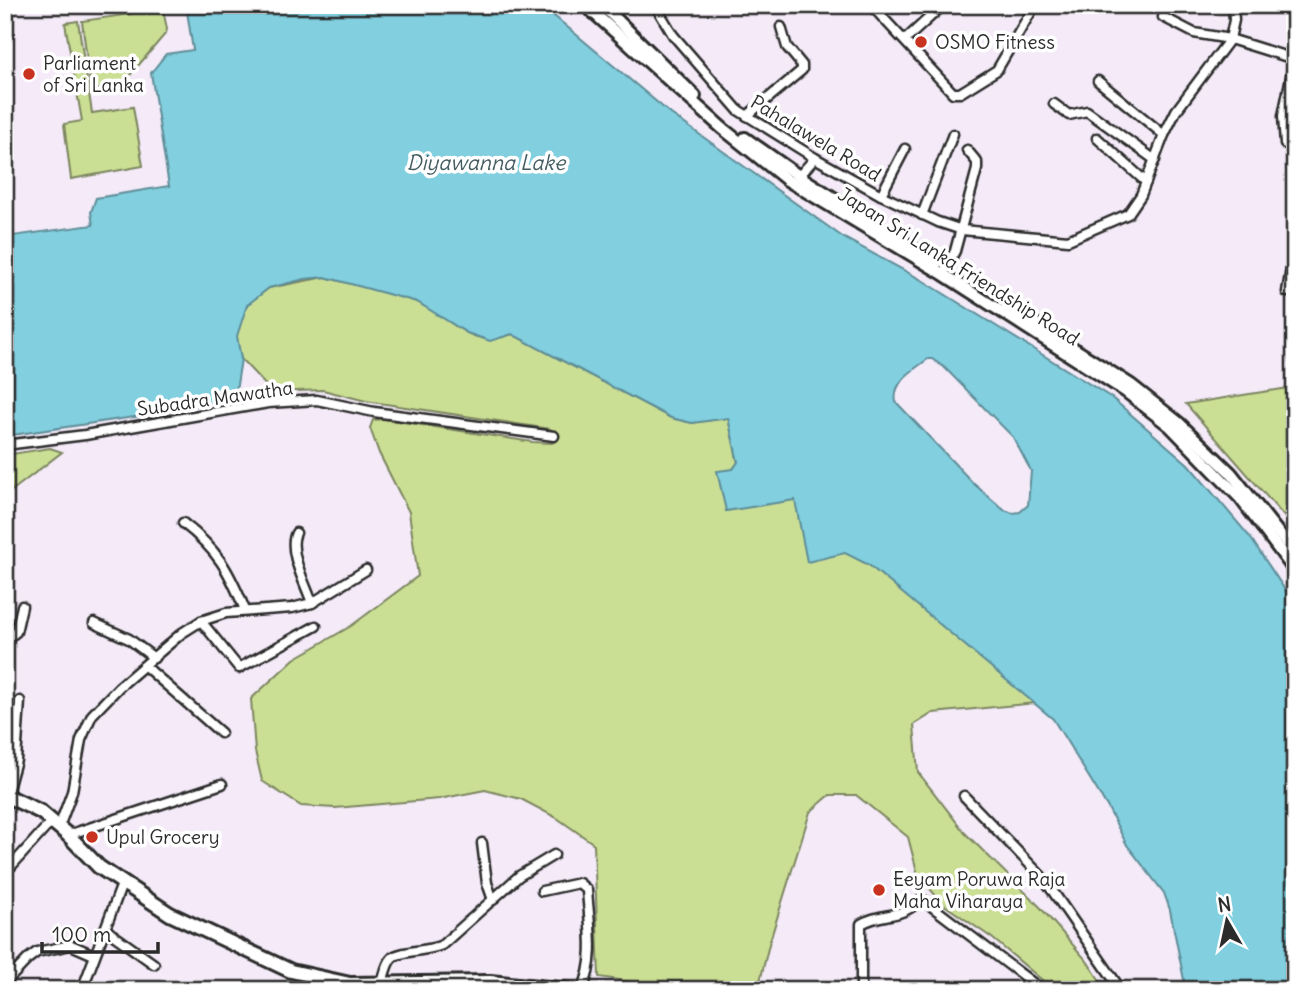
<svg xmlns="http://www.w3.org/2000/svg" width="1300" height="995" font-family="Delius,sans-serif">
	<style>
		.green { fill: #cbdf94; stroke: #7b8560; stroke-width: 2 }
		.water { fill: #81cfdf; stroke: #5f8d97; stroke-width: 2; fill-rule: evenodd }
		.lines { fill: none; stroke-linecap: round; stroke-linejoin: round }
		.street-casing { stroke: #2b2b2b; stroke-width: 13 }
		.secondary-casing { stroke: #2b2b2b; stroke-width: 16 }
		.primary-casing { stroke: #2b2b2b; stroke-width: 18 }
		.street { stroke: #fff; stroke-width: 8 }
		.secondary { stroke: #fff; stroke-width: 10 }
		.primary { stroke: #fff; stroke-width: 12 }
		.poi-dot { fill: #c8321e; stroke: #fff; stroke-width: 2.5 }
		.labels { text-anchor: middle; stroke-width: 7; stroke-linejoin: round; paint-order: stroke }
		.poi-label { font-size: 19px; fill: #2b2b2b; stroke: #fff; text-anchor: start }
		.street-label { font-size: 19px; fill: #2b2b2b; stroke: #fff }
		.water-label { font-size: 21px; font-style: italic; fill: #455c61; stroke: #fff }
	</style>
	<rect width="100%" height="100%" fill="#f4eaf8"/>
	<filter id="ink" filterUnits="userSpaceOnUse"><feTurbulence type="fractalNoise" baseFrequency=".0143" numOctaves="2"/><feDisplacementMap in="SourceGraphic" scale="14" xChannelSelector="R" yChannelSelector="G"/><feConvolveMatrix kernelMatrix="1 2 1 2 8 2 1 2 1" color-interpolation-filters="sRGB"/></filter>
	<g filter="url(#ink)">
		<g class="green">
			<path d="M130,5H162L167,29L166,33L126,80L117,86L91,90L82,21L131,14Z"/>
			<path d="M78,21L92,113L133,107L143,166L71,179L64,124L82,121L65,23Z"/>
			<path d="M325,277C354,285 385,292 414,301C451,314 467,352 512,334L671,418L692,423L728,418L738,463L733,469L795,500L845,552L869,565L1036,703L933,713L914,725L918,772L965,833L1040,907L1087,961L1106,990H1054L992,938L943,904L918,875L908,837L856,795H830L810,812L769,944L758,990H686L599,977L594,844L557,818L521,799L485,790L439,799L335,808L301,806L262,781L255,751L251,699L294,659L351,626L418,576L409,512L379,453L370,428L373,420L383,419L532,442L552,443L557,439L556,433L550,429L366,401L323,390L272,392L241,359L236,336L247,304L269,288Z"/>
			<path d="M1295,387V529L1186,404Z"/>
			<path d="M50,448L62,452L5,496V455Z"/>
		</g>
		<path class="water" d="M186,5H541L671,114L844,238L922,280L1112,398L1188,464L1250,537L1295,605V990H1186L1170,910L1164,893L1127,845L1108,808L1053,719L869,565L845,553L807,562L795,500L726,511L717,471L733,469L738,462L728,418L692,423L671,418L512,334L490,341L467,333L417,302L325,277L305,279L269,288L247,305L237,336L241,359L236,391L218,401L155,414L5,436V237L93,225L91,212L96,198L169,186L151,73L166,54L193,50ZM928,359H932L945,368L1013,437L1031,471L1028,505L1020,512L1013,513L1004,510L973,483L896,402C892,382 913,370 928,359Z"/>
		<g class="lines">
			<defs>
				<g id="street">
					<path d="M655,5L673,35L738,110L815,158L881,195L938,222L962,230L1068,240L1128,214L1141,195L1164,135L1176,111L1230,39L1234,20L1233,5"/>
					<path d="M871,5L953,93H960L997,70L1035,5"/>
					<path d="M1163,17L1194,33L1230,39L1294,59"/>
					<path d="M905,40L943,5"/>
					<path d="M1295,57L1283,116L1285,144L1295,149"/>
					<path d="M1098,81L1164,135"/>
					<path d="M1054,104L1069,115L1087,111L1155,160"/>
					<path d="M747,116L802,70V65L787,47L781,27"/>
					<path d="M1097,138L1146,182"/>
					<path d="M799,176L815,158"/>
					<path d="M881,195L905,149"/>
					<path d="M922,215L953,134"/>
					<path d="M943,274L955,251L977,169V162L967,150"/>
					<path d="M1287,292L1295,245"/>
					<path d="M5,445L85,435L268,403L317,400L374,412L554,436"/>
					<path d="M183,523C218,550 229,571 245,610"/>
					<path d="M312,603L366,570"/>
					<path d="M201,621L239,668L316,626"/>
					<path d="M94,623L129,639L154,658"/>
					<path d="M5,634L12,635L16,632L22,606"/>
					<path d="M145,666L221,733"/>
					<path d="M6,796L16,760L20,701"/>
					<path d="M964,796L1045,880L1121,990"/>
					<path d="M59,827L72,792L81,740L92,715L119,687L182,633L201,621L226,613L292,608L312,603C306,585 287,550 296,533"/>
					<path d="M68,835L222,784"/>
					<path d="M482,843L487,883L493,900"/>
					<path d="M5,873L52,821"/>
					<path d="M542,891L579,883L587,890C589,923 597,959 582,990"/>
					<path d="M105,929L154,964"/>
					<path d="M5,983L29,958L37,952L71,945L94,955"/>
					<path d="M82,990L122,884"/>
					<path d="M380,990C384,980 385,965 392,958C398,951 430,951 442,945L519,876L554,855"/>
					<path d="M861,990V924C883,911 898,921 922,899L1042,990"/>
				</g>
				<g id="secondary">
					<path d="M585,5L722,128L787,180L943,274L1125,391L1170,426L1240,498L1289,563L1295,573"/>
					<path d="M602,5L695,96"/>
					<path d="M745,138L799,176L937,263"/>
					<path d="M1007,306L1131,385L1179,423L1231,473L1295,554"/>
				</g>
				<path id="primary" d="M5,795L41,812L68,835L99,867L170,914L291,971L350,984L490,982L568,990"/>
			</defs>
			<use href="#street" class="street-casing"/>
			<use href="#secondary" class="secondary-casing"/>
			<use href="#primary" class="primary-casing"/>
			<use href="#street" class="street"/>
			<use href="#secondary" class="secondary"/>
			<use href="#primary" class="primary"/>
		</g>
	</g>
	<g class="poi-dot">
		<circle cx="921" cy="42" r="7"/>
		<circle cx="29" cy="74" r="7"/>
		<circle cx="92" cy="837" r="7"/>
		<circle cx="879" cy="890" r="7"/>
	</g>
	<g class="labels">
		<g class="poi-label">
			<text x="935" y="49">OSMO Fitness</text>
			<text x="43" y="70">Parliament<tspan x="43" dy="22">of Sri Lanka</tspan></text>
			<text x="106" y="844">Upul Grocery</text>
			<text x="893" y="886">Eeyam Poruwa Raja<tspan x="893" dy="22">Maha Viharaya</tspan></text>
		</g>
		<g class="street-label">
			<text transform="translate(816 138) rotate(31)" y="7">Pahalawela Road</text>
			<text transform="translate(959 266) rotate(32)" y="7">Japan Sri Lanka Friendship Road</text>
			<text transform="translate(215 398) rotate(-8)" y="7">Subadra Mawatha</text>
		</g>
		<g class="water-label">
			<text x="486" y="170">Diyawanna Lake</text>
		</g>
	</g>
	<rect width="1300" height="995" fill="none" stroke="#fff" stroke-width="28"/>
	<rect x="14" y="14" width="1272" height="967" fill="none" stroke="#2b2b2b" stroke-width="2.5" filter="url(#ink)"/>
	<g transform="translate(1227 921) rotate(351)" stroke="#ffffff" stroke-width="5" paint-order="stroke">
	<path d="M0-5L12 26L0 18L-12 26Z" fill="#2b2b2b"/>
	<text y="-10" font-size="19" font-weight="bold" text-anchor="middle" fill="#2b2b2b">N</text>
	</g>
	<path d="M42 942v10h116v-10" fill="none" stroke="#2b2b2b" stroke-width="3.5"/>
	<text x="52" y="942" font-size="21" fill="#2b2b2b" stroke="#ffffff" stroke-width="5" paint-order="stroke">100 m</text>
</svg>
